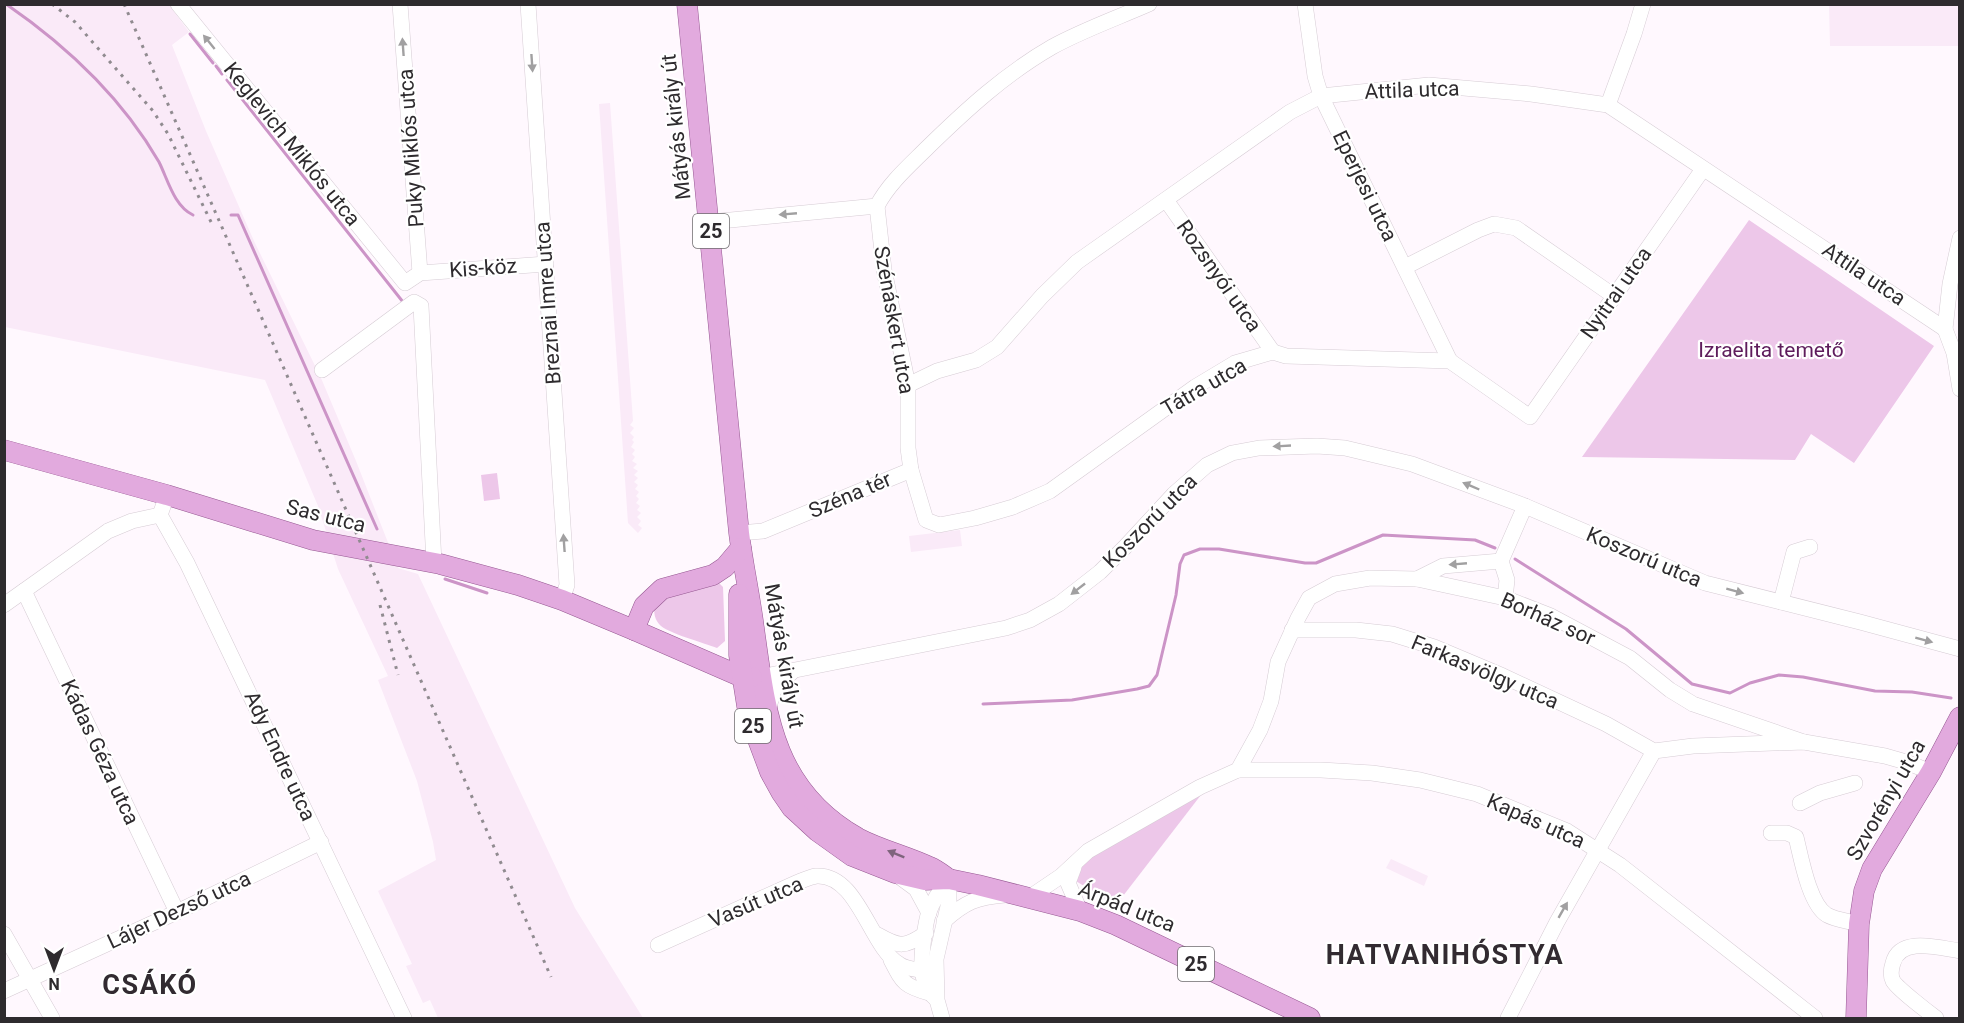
<svg xmlns="http://www.w3.org/2000/svg" width="1964" height="1023" font-family="Roboto,sans-serif">
	<style>
		.built { fill: #faeaf8 }
		.green { fill: #edc7e9 }
		.lines { fill: none; stroke-linecap: round; stroke-linejoin: round }
		.stream { stroke: #cc94c7; stroke-width: 3 }
		.minor-casing { stroke: #d6ccd4; stroke-width: 16 }
		.major-casing { stroke: #965992; stroke-width: 21 }
		.minor { stroke: #fff; stroke-width: 15 }
		.major { stroke: #e2aade; stroke-width: 20 }
		.rail { stroke: #908b90; stroke-width: 3; stroke-dasharray: 3 6; stroke-linecap: butt }
		.oneway { fill: #a1a0a1 }
		.oneway2 { fill: #7f647d }
		.labels { text-anchor: middle; stroke-width: 4.5; stroke-linejoin: round; paint-order: stroke }
		.shield { fill: #fff; stroke: #6d6b6d; stroke-width: 1.5 }
		.shield-label { font-size: 20px; font-weight: bold; fill: #2e2b2e }
		.street-label { font-size: 21px; fill: #2e2b2e; stroke: #fff }
		.park-label { font-size: 21px; fill: #5e1c5c; stroke: #fff }
		.district-label { font-size: 27px; font-weight: bold; letter-spacing: 1.5px; fill: #322b31; stroke: #fff }
	</style>
	<rect width="100%" height="100%" fill="#fff8fe"/>
	<g class="built">
		<path d="M4,5H169L189,32L172,45L206,131L254,241L321,378L356,461L398,568L418,574L575,908L643,1018H438L430,1000L423,1003L406,966L412,964L378,891L436,860L433,842L417,781L378,680L388,676L338,569L318,506L265,380L5,327Z"/>
		<path d="M1829,5H1959V46H1830Z"/>
		<path d="M610,103L633,421L630,425L634,428L630,433L634,437L632,440L634,442L631,447L635,450L632,454L635,457L632,461L637,464L633,468L638,471L634,475L638,478L634,482L638,485L635,489L639,492L636,496L639,499L636,503L640,506L637,510L641,513L637,517L641,521L638,525L642,528L638,533L628,523L599,104Z"/>
		<path d="M960,530L962,546L911,552L909,536Z"/>
		<path d="M1391,859L1428,876L1424,886L1386,868Z"/>
	</g>
	<g class="green">
		<path d="M1749,220L1934,346L1854,463L1811,434L1795,460L1582,457Z"/>
		<path d="M497,473L500,499L484,501L481,475Z"/>
		<path d="M717,581L723,587L725,641L717,648C705,643 666,633 659,624C653,617 654,609 655,601Z"/>
		<path d="M1204,791L1116,905L1074,880L1081,863Z"/>
	</g>
	<g class="lines">
		<g class="stream">
			<path d="M6,4C67,46 122,98 159,162C168,180 174,206 193,215"/>
			<path d="M190,34L213,63"/>
			<path d="M216,66L222,74"/>
			<path d="M227,80L403,302"/>
			<path d="M231,215H238L377,529"/>
			<path d="M1515,559L1626,629L1692,684L1730,693L1750,683L1779,675L1803,677L1875,691L1912,692L1951,698"/>
			<path d="M445,579L487,593"/>
			<path d="M983,704L1072,700L1137,689L1149,686L1157,675L1176,595L1180,564L1184,555L1200,549H1219L1305,563H1316L1383,535L1475,540L1495,548"/>
		</g>
		<defs>
			<g id="minor">
				<path d="M178,4L405,283L420,273L546,264"/>
				<path d="M400,4L420,273"/>
				<path d="M528,4L567,585L562,600"/>
				<path d="M1305,4L1315,76L1321,96L1450,361"/>
				<path d="M1608,105L1634,34L1643,4"/>
				<path d="M1166,200L1273,352"/>
				<path d="M877,206L884,270L908,385V448L911,470L926,520L939,525L975,518L1013,507L1050,491L1195,387L1235,363L1273,352L1286,356L1450,361L1530,417L1703,169"/>
				<path d="M877,206C889,183 909,166 928,147C966,110 1005,74 1052,47C1083,30 1117,18 1149,4"/>
				<path d="M710,222L877,206"/>
				<path d="M1960,238L1950,284L1945,329L1954,353L1960,389"/>
				<path d="M1405,267L1478,230L1494,224L1516,228L1614,296"/>
				<path d="M322,370L414,302L421,306L434,563"/>
				<path d="M908,385L937,371L976,360L997,347L1042,296L1077,262L1290,112L1321,96L1429,85L1531,94L1608,105L1945,329"/>
				<path d="M167,495L160,515L187,563L404,1018"/>
				<path d="M739,533L763,531L911,470"/>
				<path d="M1417,579L1443,566L1501,561"/>
				<path d="M24,591L177,912"/>
				<path d="M1505,598L1507,580L1501,561L1525,506"/>
				<path d="M1781,602L1794,552L1810,547"/>
				<path d="M4,605L108,531L132,521L160,515"/>
				<path d="M1292,630H1356L1392,634L1434,647L1503,676L1606,724L1654,751L1693,746L1804,742L1885,756L1906,762L1931,772"/>
				<path d="M760,677L1006,628L1030,620L1059,604L1100,572L1125,547L1174,494L1207,465L1232,453L1259,448L1317,446L1345,448L1412,464L1525,506L1705,583L1860,622L1960,649"/>
				<path d="M768,710L774,690L793,671"/>
				<path d="M1238,770H1321L1372,773L1420,780L1477,794L1567,831L1620,865L1815,1018"/>
				<path d="M1800,803L1820,793L1855,783"/>
				<path d="M1771,833H1787L1796,837C1801,857 1809,904 1827,915C1836,920 1849,921 1859,924"/>
				<path d="M1074,867L1068,883L1080,911"/>
				<path d="M897,875L916,889L929,913"/>
				<path d="M1030,897L1061,876L1088,851L1200,787L1238,770L1260,730L1271,701L1278,662L1298,618L1309,598L1335,584L1370,578L1417,579L1505,598L1551,616L1630,658L1670,690L1693,704L1804,742"/>
				<path d="M944,921C965,902 977,897 1005,895"/>
				<path d="M4,934L52,1018"/>
				<path d="M878,935C899,947 905,948 926,933"/>
				<path d="M658,945L798,882C804,880 810,877 816,876C858,873 870,947 899,964C906,969 914,969 921,970"/>
				<path d="M891,960C903,983 904,986 929,993"/>
				<path d="M4,991L177,912L321,842"/>
				<path d="M935,998C928,992 922,978 922,968C921,956 925,923 929,912C933,900 941,889 949,879"/>
				<path d="M942,1018L937,1000L936,959L949,902V879"/>
				<path d="M1508,1018L1557,922L1654,751"/>
				<path d="M1936,1018C1928,1012 1897,988 1893,981C1890,975 1891,969 1893,963C1900,936 1939,948 1960,951"/>
			</g>
			<g id="major">
				<path d="M687,4L739,533C743,565 750,596 754,628C766,715 773,790 858,838C881,850 907,856 930,867C937,870 943,875 949,879"/>
				<path d="M4,450L167,495L313,540L440,564L518,585L562,600L634,630L742,677H752"/>
				<path d="M739,594V655L747,706L755,732L770,772L781,792L792,808L817,831L852,856L895,873L925,880L949,879L978,885L1080,911L1116,925L1310,1018"/>
				<path d="M634,630L644,606L662,589L713,575L725,567L741,548"/>
				<path d="M1856,1018L1859,924L1864,891L1872,869L1931,772L1960,717"/>
			</g>
		</defs>
		<use href="#minor" class="minor-casing"/>
		<use href="#major" class="major-casing"/>
		<use href="#minor" class="minor"/>
		<use href="#major" class="major"/>
		<g class="rail">
			<path d="M52,4L75,22L153,111L168,134L213,226"/>
			<path d="M124,4L551,977"/>
			<path d="M380,605L398,675"/>
		</g>
	</g>
	<defs><path id="oneway-solid" d="M-6-.8H1V-3.2L6.5 0L1 3.2V.8H-6Z" transform="scale(1.5)"/></defs>
	<g class="oneway">
		<use href="#oneway-solid" transform="translate(209 42) rotate(-129)"/>
		<use href="#oneway-solid" transform="translate(403 47) rotate(-94)"/>
		<use href="#oneway-solid" transform="translate(532 63) rotate(86)"/>
		<use href="#oneway-solid" transform="translate(788 214) rotate(175)"/>
		<use href="#oneway-solid" transform="translate(1282 446) rotate(177)"/>
		<use href="#oneway-solid" transform="translate(1471 486) rotate(-157)"/>
		<use href="#oneway-solid" transform="translate(564 543) rotate(-94)"/>
		<use href="#oneway-solid" transform="translate(1458 564) rotate(175)"/>
		<use href="#oneway-solid" transform="translate(1078 589) rotate(142)"/>
		<use href="#oneway-solid" transform="translate(1735 591) rotate(15)"/>
		<use href="#oneway-solid" transform="translate(1924 640) rotate(15)"/>
		<use href="#oneway-solid" transform="translate(1563 910) rotate(-60)"/>
	</g>
	<use class="oneway2" href="#oneway-solid" transform="translate(896 854) rotate(-158)"/>
	<g class="labels">
		<g class="shield">
			<rect x="693" y="214" width="36" height="34" rx="4.5"/>
			<rect x="735" y="709" width="36" height="34" rx="4.5"/>
			<rect x="1178" y="947" width="36" height="34" rx="4.5"/>
		</g>
		<g class="shield-label">
			<text x="711" y="238">25</text>
			<text x="753" y="733">25</text>
			<text x="1196" y="971">25</text>
		</g>
		<g class="street-label">
			<text transform="translate(1412 90) rotate(-2)" y="7">Attila utca</text>
			<text transform="translate(676 127) rotate(-96)" y="7">Mátyás király út</text>
			<text transform="translate(292 144) rotate(51)" y="7">Keglevich Miklós utca</text>
			<text transform="translate(411 148) rotate(-94)" y="7">Puky Miklós utca</text>
			<text transform="translate(1365 186) rotate(64)" y="7">Eperjesi utca</text>
			<text transform="translate(483 268) rotate(-4)" y="7">Kis-köz</text>
			<text transform="translate(1864 274) rotate(34)" y="7">Attila utca</text>
			<text transform="translate(1219 276) rotate(55)" y="7">Rozsnyói utca</text>
			<text transform="translate(1616 293) rotate(-55)" y="7">Nyitrai utca</text>
			<text transform="translate(548 303) rotate(-94)" y="7">Breznai Imre utca</text>
			<text transform="translate(894 320) rotate(80)" y="7">Szénáskert utca</text>
			<text transform="translate(1204 387) rotate(-30)" y="7">Tátra utca</text>
			<text transform="translate(850 495) rotate(-23)" y="7">Széna tér</text>
			<text transform="translate(326 516) rotate(14)" y="7">Sas utca</text>
			<text transform="translate(1150 521) rotate(-45)" y="7">Koszorú utca</text>
			<text transform="translate(1644 557) rotate(23)" y="7">Koszorú utca</text>
			<text transform="translate(1548 619) rotate(24)" y="7">Borház sor</text>
			<text transform="translate(784 656) rotate(80)" y="7">Mátyás király út</text>
			<text transform="translate(1485 672) rotate(23)" y="7">Farkasvölgy utca</text>
			<text transform="translate(100 752) rotate(65)" y="7">Kádas Géza utca</text>
			<text transform="translate(280 756) rotate(65)" y="7">Ady Endre utca</text>
			<text transform="translate(1886 800) rotate(-60)" y="7">Szvorényi utca</text>
			<text transform="translate(1536 821) rotate(24)" y="7">Kapás utca</text>
			<text transform="translate(756 902) rotate(-23)" y="7">Vasút utca</text>
			<text transform="translate(1127 907) rotate(22)" y="7">Árpád utca</text>
			<text transform="translate(179 910) rotate(-25)" y="7">Lájer Dezső utca</text>
		</g>
		<g class="park-label">
			<text x="1771" y="357">Izraelita temető</text>
		</g>
		<g class="district-label">
			<text x="1445" y="964">HATVANIHÓSTYA</text>
			<text x="150" y="994">CSÁKÓ</text>
		</g>
	</g>
	<rect width="1964" height="1023" fill="none" stroke="#2e2b2e" stroke-width="12"/>
	<g transform="translate(54 969) rotate(180)" stroke="#ffffff" stroke-width="4.5" paint-order="stroke">
	<path d="M0-4.5L10 22L0 15L-10 22Z" fill="#2e2b2e"/>
	<text y="-9" font-size="16" font-weight="bold" text-anchor="middle" fill="#2e2b2e">N</text>
	</g>
</svg>
